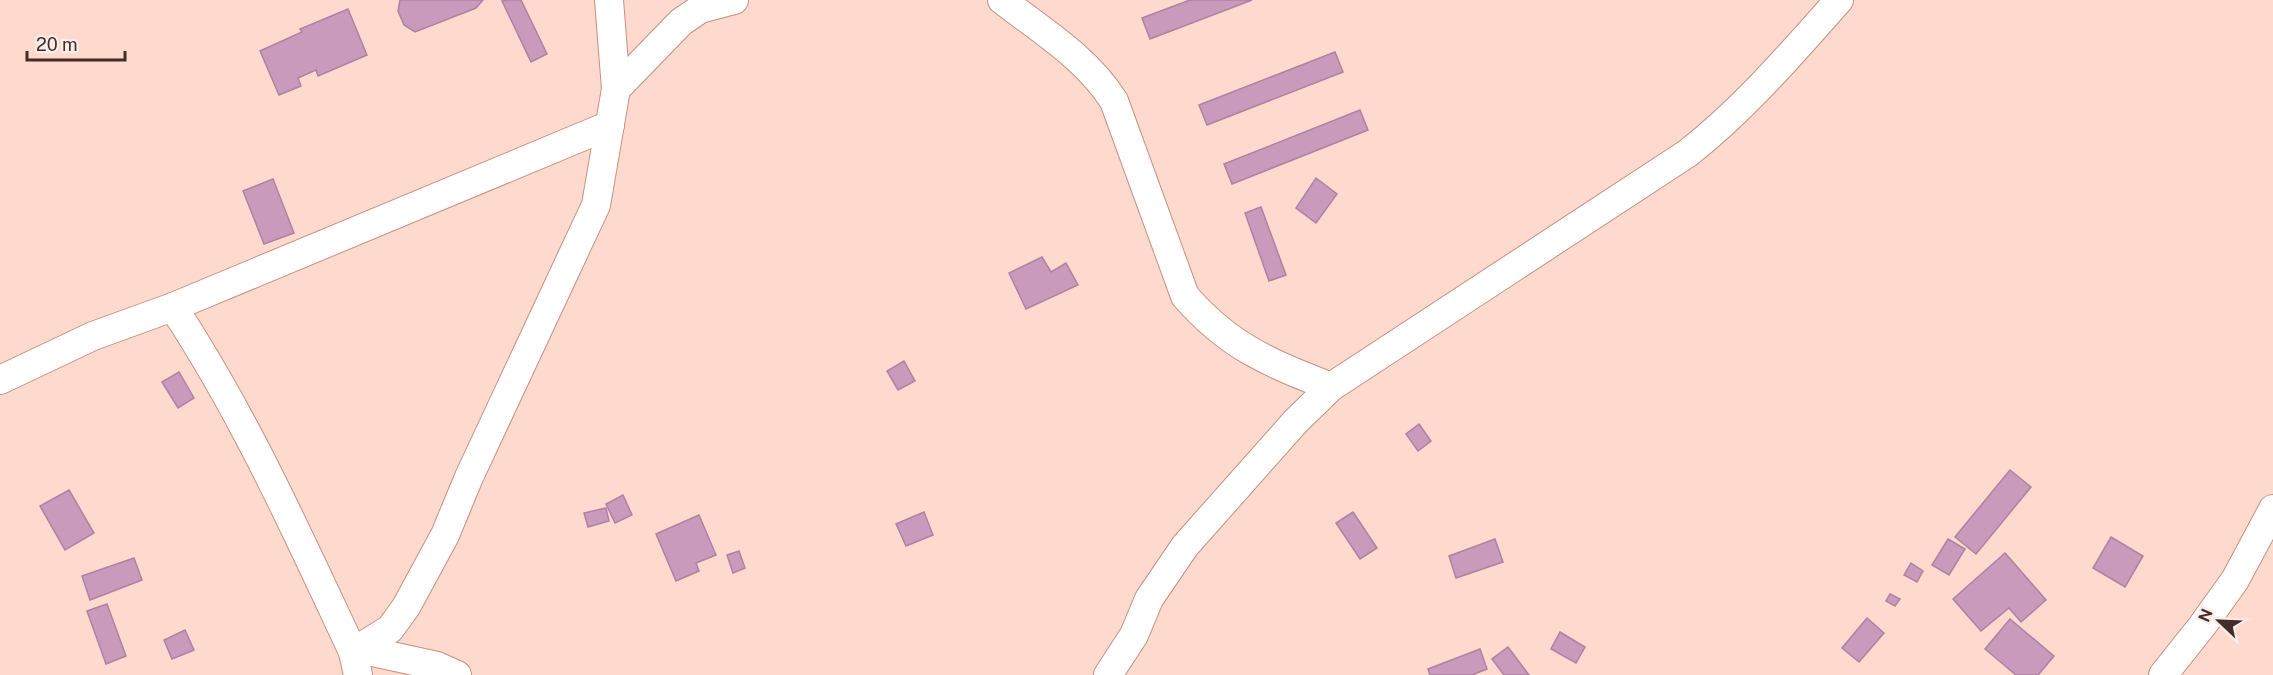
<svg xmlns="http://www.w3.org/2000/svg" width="2273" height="675" font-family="'Public Sans',sans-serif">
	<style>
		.building { fill: #ca9abc; stroke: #b081a2; stroke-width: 1.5 }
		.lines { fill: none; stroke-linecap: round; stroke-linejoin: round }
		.street-casing { stroke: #c8907f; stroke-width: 30 }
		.street { stroke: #fff; stroke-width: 28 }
	</style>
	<rect width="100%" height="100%" fill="#fed9ce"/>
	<g class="building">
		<path d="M400,0H483L476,8L415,32L404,25L398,11Z"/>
		<path d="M505,0H521L547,54L531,62L502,1Z"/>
		<path d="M1190,0H1252L1150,39L1142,18Z"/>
		<path d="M348,9L367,55L318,76L316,70L298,78L301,86L279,95L260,51L302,32L300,29Z"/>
		<path d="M1335,52L1343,72L1207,125L1199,105Z"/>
		<path d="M1360,110L1368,130L1232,184L1224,164Z"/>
		<path d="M1316,178L1337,194L1316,223L1296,208Z"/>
		<path d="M273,179L294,233L264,244L243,191Z"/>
		<path d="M1261,207L1286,275L1269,281L1245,213Z"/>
		<path d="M1042,257L1051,272L1066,263L1078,285L1026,309L1009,273Z"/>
		<path d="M904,361L915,381L898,390L887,371Z"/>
		<path d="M179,372L194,398L178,408L162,382Z"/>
		<path d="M1419,424L1431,441L1418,451L1406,434Z"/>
		<path d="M2010,470L2031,487L1976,554L1955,537Z"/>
		<path d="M69,490L94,533L65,550L40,506Z"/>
		<path d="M623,495L632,515L615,523L606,504Z"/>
		<path d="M606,508L609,521L588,527L584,513Z"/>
		<path d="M924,512L933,535L906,546L896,524Z"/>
		<path d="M1353,512L1377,548L1360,559L1336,523Z"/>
		<path d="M699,515L716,555L696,563L699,571L676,581L656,534Z"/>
		<path d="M2111,537L2143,556L2125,587L2093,568Z"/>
		<path d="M1495,539L1503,562L1456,578L1449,556Z"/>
		<path d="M1948,539L1965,549L1949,575L1932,565Z"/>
		<path d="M739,551L745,568L733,573L727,555Z"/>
		<path d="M2005,553L2046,600L2021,622L2009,608L1981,631L1953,599Z"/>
		<path d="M134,558L142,580L90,600L82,576Z"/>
		<path d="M1911,563L1923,571L1917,582L1904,575Z"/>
		<path d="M1890,594L1900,599L1895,606L1886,601Z"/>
		<path d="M107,604L126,656L106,664L87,611Z"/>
		<path d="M1867,618L1884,633L1859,662L1842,648Z"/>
		<path d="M2010,619L2054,656L2038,675H2016L1985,649Z"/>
		<path d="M185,630L194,650L172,659L164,640Z"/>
		<path d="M1560,632L1585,647L1576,663L1551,649Z"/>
		<path d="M1508,647L1529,675H1504L1492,659Z"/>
		<path d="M1480,649L1487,669L1472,675H1430L1428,669Z"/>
	</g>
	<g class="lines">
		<defs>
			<g id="street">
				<path d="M1002,0C1042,31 1087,58 1114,101L1185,296C1229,347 1270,363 1331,387"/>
				<path d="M616,89L681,22L700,9L734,0"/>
				<path d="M173,307C245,416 298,535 353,652L358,675"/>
				<path d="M0,380L93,336L173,307L610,125"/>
				<path d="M359,649L437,666L457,675"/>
				<path d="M353,652L390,629L406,607L445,535L469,477L596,205L616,89L609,0"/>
				<path d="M1108,675L1134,635L1149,599L1185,546L1296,421L1331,387L1688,153C1745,108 1791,54 1839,0"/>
				<path d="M2163,675L2202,626L2235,580L2273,509"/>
			</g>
		</defs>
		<use href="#street" class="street-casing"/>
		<use href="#street" class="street"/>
	</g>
	<g transform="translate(2219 621) rotate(293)" stroke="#f9ede9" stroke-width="4.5" paint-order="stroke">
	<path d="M0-4.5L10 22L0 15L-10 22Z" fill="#442d26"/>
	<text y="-9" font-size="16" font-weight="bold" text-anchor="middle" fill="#442d26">N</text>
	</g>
	<path d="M27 51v9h98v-9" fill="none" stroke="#442d26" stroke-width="3"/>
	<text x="36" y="51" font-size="18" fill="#442d26" stroke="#f9ede9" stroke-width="4.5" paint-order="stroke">20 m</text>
</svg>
